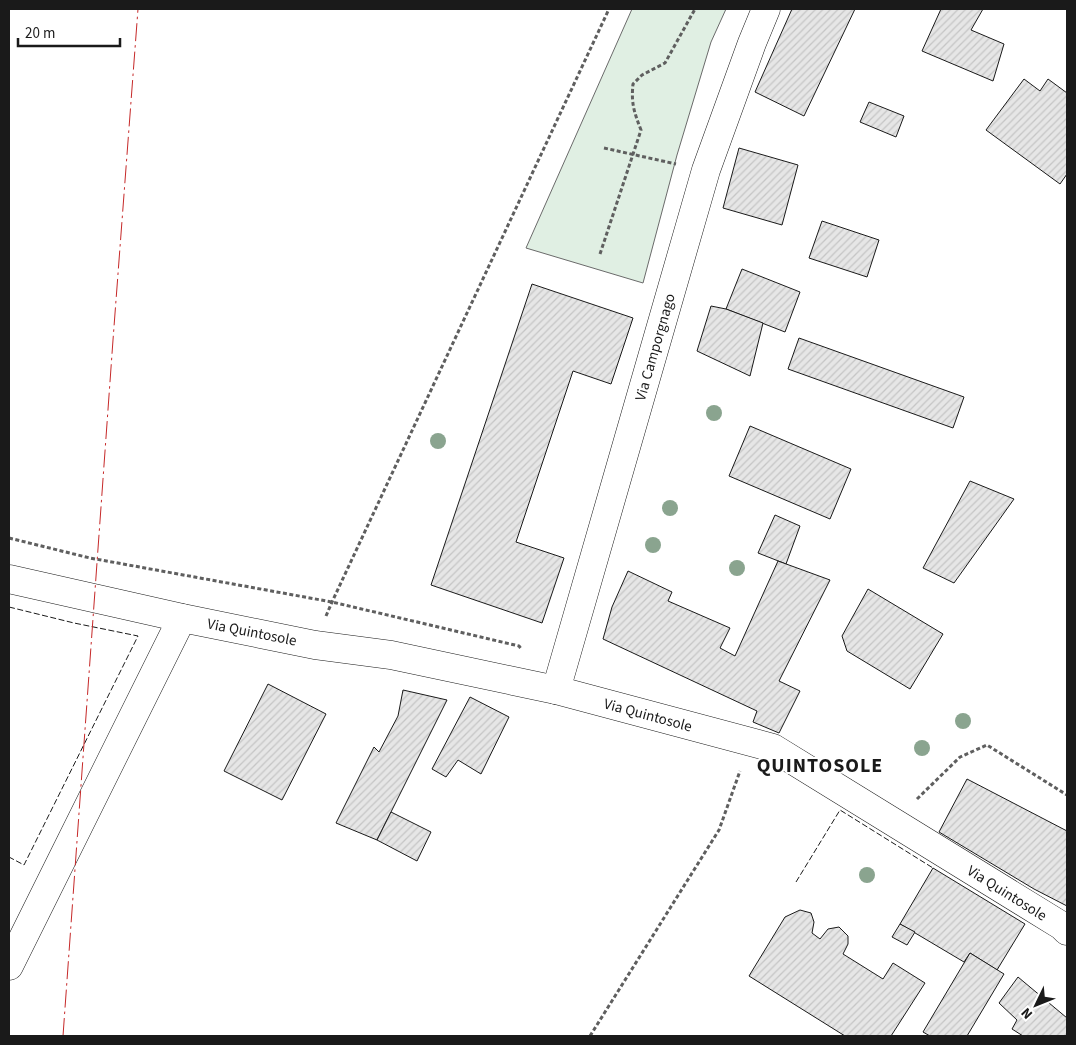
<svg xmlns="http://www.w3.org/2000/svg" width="1076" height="1045" font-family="'Source Sans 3',sans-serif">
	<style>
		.green { fill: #e0efe3; stroke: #6a6a6a }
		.building { fill: url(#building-hatch); stroke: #1a1a1a }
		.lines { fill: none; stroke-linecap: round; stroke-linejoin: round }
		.minor-casing { stroke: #1a1a1a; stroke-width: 29 }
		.path { stroke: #5f5f5f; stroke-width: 3; stroke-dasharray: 4 2.5; stroke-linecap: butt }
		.minor { stroke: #fff; stroke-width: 28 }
		.fence { stroke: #1a1a1a; stroke-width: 1; stroke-dasharray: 6 2.5; stroke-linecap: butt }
		.power { stroke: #c62828; stroke-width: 1; stroke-dasharray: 18 4 2.5 4; stroke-linecap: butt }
		.tree { fill: #8aa48f }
		.labels { text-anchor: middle; stroke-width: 4; stroke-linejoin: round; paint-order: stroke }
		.street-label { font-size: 15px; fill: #1a1a1a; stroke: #fff }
		.district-label { font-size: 20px; font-weight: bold; letter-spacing: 1px; fill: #1a1a1a; stroke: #fff }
	</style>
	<defs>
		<pattern id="building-hatch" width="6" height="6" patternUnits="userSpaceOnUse" patternTransform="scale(1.25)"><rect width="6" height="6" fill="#e6e6e6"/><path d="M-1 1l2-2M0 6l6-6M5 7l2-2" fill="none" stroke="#c5c5c5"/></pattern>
	</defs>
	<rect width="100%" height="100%" fill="#fff"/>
	<path class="green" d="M632,9H726L711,42L677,155L643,283L526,248Z"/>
	<g class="building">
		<path d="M792,9H855L804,116L755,92Z"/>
		<path d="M941,9H983L971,30L1004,44L993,81L922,51Z"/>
		<path d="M1024,79L1040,91L1048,79L1067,93V174L1060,184L986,130Z"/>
		<path d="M869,102L904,116L896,137L860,122Z"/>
		<path d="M739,148L798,165L782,225L723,208Z"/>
		<path d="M822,221L879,240L867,277L809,258Z"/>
		<path d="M742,269L800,292L785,332L726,309Z"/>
		<path d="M532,284L633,318L611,384L573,371L516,542L564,558L542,623L431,585Z"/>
		<path d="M711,306L726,309L763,323L750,376L697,351Z"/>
		<path d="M799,338L964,397L953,428L788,369Z"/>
		<path d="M750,426L851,469L830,519L729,476Z"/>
		<path d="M970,481L1014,499L954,583L923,568Z"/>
		<path d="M775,515L800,526L786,564L758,553Z"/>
		<path d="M778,561L830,580L779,681L800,691L779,733L753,722L757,711L603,639L612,607L628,571L672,592L668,601L730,628L720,648L735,656Z"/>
		<path d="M868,589L943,634L910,689L847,651L842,636Z"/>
		<path d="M268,684L326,714L282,800L224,771Z"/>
		<path d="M403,690L447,700L377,840L336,823L374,747L379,752L398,716Z"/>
		<path d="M470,697L509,717L481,774L458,760L446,777L432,769Z"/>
		<path d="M967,779L1067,831V906L1034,889L939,832Z"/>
		<path d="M391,812L431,832L417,861L377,840Z"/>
		<path d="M933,868L1025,924L997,970L970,953L964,962L900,924Z"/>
		<path d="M800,910L811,913L814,922L812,933L820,939L828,929L839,927L848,936V944L843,954L883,979L893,963L925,983L891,1036H845L749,976L785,917Z"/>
		<path d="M900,924L915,932L907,945L892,937Z"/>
		<path d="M970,953L1004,974L967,1036H930L923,1032Z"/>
		<path d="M1018,977L1067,1018V1036H1023L1012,1029L1017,1020L999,1003Z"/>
	</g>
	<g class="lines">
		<defs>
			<g id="minor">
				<path d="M9,579L182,618L315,645L391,655L556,690L773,748L1062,926L1067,931"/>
				<path d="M556,690L706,170L752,43L766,9"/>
				<path d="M9,966L182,618"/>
			</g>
		</defs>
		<use href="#minor" class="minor-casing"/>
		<g class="path">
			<path d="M604,148L676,164"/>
			<path d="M600,254L641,130C634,112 631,103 633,84L642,75L665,63L695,9"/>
			<path d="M9,538L90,558L332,602L519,646L522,650"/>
			<path d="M326,616L332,602L609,9"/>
			<path d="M917,799L960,757L987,745L1067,795"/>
			<path d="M590,1036L719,830L740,771"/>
		</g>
		<use href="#minor" class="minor"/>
		<g class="fence">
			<path d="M9,607L74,623L138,636L24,865L9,857"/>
			<path d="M796,882L840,810L933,868"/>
		</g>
		<path class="power" d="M63,1036L113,340L138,9"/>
	</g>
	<g class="tree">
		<circle cx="714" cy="413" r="8"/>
		<circle cx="438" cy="441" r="8"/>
		<circle cx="670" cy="508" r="8"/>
		<circle cx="653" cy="545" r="8"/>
		<circle cx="737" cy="568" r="8"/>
		<circle cx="963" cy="721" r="8"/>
		<circle cx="922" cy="748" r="8"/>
		<circle cx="867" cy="875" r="8"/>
	</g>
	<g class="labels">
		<g class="street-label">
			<text transform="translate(655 347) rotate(-74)" y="5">Via Camporgnago</text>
			<text transform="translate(252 632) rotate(11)" y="5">Via Quintosole</text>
			<text transform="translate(648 715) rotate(15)" y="5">Via Quintosole</text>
			<text transform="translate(1007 893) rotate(32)" y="5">Via Quintosole</text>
		</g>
		<g class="district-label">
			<text x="820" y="772">QUINTOSOLE</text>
		</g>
	</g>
	<rect width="1076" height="1045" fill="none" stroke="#1a1a1a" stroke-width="20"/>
	<g transform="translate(1036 1005) rotate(227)" stroke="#ffffff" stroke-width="4" paint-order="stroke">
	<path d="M0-4L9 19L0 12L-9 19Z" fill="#1a1a1a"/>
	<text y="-8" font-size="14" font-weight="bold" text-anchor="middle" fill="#1a1a1a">N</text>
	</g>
	<path d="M18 38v8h102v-8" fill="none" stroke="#1a1a1a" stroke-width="2.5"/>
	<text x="25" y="38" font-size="15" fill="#1a1a1a" stroke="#ffffff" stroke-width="4" paint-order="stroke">20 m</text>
</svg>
